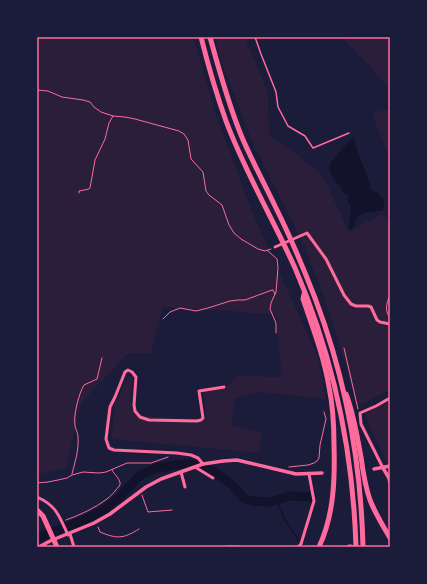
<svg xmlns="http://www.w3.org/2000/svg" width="427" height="584" font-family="Merriweather,serif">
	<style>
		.green { fill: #2a1e3b }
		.water { fill: #12122b }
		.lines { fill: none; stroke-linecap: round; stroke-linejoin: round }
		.stream { stroke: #12122b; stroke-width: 1.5 }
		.river { stroke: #12122b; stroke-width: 9 }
		.path { stroke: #ff6b9d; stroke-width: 1 }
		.service { stroke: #ff6b9d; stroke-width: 1.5 }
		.minor { stroke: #ff6b9d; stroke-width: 3 }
		.tertiary { stroke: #ff6b9d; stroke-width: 3.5 }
		.motorway { stroke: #ff6b9d; stroke-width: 5 }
		.neatline { fill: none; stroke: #ff6b9d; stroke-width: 1.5 }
	</style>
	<rect width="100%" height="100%" fill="#1b1b3a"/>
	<g class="green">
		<path d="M37,37H193L217,118L253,214L318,357L326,399L259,392L235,398L231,426L262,432L259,453L112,439L114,405L126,381L133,374L130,402L139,416L206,419L203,388L227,386L238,376L282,377L276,315L230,311L163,307L151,353L127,354L81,403L66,469L37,474Z"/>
		<path d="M215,37H245L268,93L269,136L298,155L323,176L349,232L381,214L390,220V390L358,406L330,314L305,247L254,146L220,58Z"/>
		<path d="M342,37H390V88Z"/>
		<path d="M390,109V161L372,113Z"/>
		<path d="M390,400V472L387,462L367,421L366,413Z"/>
	</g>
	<path class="water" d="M354,138L358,154L367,175L371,190C377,192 380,194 384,200L383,210C375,213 366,210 359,216C355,220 355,226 350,230L349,226L351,207L347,200L349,196L343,193L340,186L334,180L329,170L330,163L350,140Z"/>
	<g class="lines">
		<path class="stream" d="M277,500L284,518L298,540"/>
		<path class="river" d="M37,538L82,521L102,511L120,497L140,475L157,468L175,465L190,463L210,470L217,473L232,485L245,499L253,501L270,502L289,496L310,497"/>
		<g class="path">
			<path d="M37,90L48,91L62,97L83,100L90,102L94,107L101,112L113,116L125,117L135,119L179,131L184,134L188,140L191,159L203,172L206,191L209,195L222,205L229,225L234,233L241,239L258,249L265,251L271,249"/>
			<path d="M79,193V191L89,189L90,188L95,160L105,139L109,123L113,116"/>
			<path d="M268,251L277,259L278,268L276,292L271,303L270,309L276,323V333"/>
			<path d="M390,294C388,301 383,311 390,317"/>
			<path d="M163,319L170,312L180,308L196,311L208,308L230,301L238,300H245L272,290H273L275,294"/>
			<path d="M344,348L358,409"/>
			<path d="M289,467L308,465L314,463L317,461L319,458L320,445L326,419L324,412"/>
			<path d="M72,474C75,462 79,450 78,437C78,432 75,429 75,425C73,416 79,393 84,385L97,379L102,358"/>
			<path d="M37,483L48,482L58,480L67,478L72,475L83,472L99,473L106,472L127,463H151L168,457"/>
			<path d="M142,495L148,512L172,510"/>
			<path d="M66,520C80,515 95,508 107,499C112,495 116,490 120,485C121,480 115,475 112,470"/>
			<path d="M98,527L100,532C117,539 123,539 139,529"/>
		</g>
		<path class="service" d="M255,37L261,54L276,92L278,107L288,126L305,136L313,148L349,133"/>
		<g class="minor">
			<path d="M275,247L307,233L326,259L344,295L351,304L356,306H368L371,307L377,320L380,322L390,324"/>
			<path d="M203,464L198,458L191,455L177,453L114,450L109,448L106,439L110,407L115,397L125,372L128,370L132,372L136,377L134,405L135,411L140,417L149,420L197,421L201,420L203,418L199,391L224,387"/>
			<path d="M195,467L213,478"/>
			<path d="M383,468L361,424L360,413L376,406L390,398"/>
			<path d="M181,472L185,487"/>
			<path d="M37,497C57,506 59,516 68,535"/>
			<path d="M70,534L74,547"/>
			<path d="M227,547H238"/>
			<path d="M298,547L301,544L314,501L309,474"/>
		</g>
		<g class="tertiary">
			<path d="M383,468L389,478L390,483"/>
			<path d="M374,469L390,466"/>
			<path d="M39,547L50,541L94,523L110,514L146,487L161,479L203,464L223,461L237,460L296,474L322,473"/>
		</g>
		<g class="motorway">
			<path d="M201,37C208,65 216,93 226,121C245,172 273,219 295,268C333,356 353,451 356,547"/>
			<path d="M210,37C219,70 228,103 241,135C251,159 264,183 275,206C290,236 303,267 315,298C345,377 361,462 363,547"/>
			<path d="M304,294L303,299C313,328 324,357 329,387C333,406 334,425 334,445C335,479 334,515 319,547"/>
			<path d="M346,394C354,415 357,436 361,457C363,472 365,486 370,500C375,513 383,526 390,538"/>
			<path d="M37,510L43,516L57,547"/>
			<path d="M349,547H351"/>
		</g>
	</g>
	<rect width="427" height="584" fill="none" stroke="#1b1b3a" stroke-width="76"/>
	<rect x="38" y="38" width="351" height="508" class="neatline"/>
</svg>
